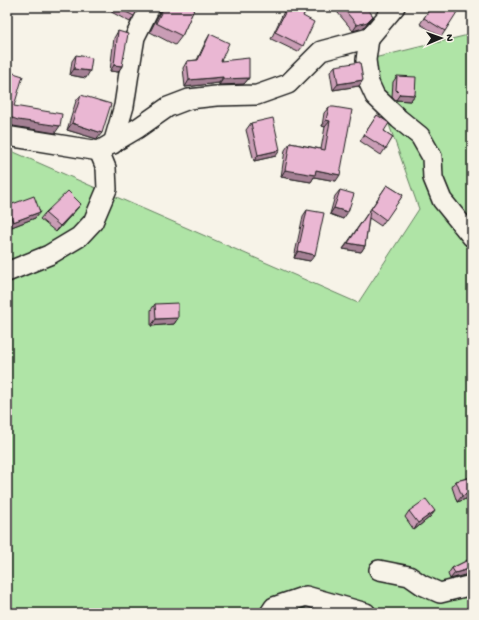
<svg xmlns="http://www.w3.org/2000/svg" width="479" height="620" font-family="'Gochi Hand',sans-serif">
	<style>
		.green { fill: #afe4a6; stroke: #668061 }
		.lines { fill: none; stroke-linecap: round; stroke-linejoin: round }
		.minor-casing { stroke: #1c1c1c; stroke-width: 22 }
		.minor { stroke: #f7f3e8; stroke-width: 19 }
		.wall { fill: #c99db5; stroke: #1c1c1c }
		.shaded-wall { fill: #a48094; stroke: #1c1c1c }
		.building { fill: #eab7d3; stroke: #1c1c1c }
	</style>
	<rect width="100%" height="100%" fill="#f7f3e8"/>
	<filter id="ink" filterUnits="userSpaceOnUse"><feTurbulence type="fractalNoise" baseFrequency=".025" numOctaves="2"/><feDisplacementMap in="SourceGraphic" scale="8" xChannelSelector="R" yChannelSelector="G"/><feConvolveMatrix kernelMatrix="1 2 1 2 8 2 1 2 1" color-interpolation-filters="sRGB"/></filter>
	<g filter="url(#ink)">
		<path class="green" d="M472,34V613H358L306,596L305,611L313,613H7V149L358,303L419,209L366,60Z"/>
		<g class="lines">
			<defs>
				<g id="minor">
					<path d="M369,38L366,60L369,83L375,96L399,119L420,136L432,157L433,178L442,200L472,237"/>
					<path d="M7,136L13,137L99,151L138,128L168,107L189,99L216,96L257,95L288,84L321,51L369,38L395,7"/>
					<path d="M113,144L124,106L129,73L135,37L150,7"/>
					<path d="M7,272L49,255L79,237L93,222L107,189L106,168L99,151"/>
					<path d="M379,570L409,576L422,585L440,593L468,586L472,584"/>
					<path d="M270,613L274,607L306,596L366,613"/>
				</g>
			</defs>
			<use href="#minor" class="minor-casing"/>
			<use href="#minor" class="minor"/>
		</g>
		<g class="wall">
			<path d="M102,7H139L134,16L130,22Z"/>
			<path d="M161,7H195L182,36L175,45L150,32L160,12Z"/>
			<path d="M286,7H307L303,16V46L298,52L271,39Z"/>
			<path d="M333,7H366L373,16L363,28L353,31Z"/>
			<path d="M431,7H457L445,31L441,37L420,24Z"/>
			<path d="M118,31L122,66L118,72L110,71L114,38Z"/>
			<path d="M210,34L221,61L249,78L244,84L219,85V83L185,87L183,68L187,61L197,60L206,41Z"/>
			<path d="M76,55L86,78L70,75L72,61Z"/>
			<path d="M335,66L359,86L333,90L330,72Z"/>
			<path d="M397,76L415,95L410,101L396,100L392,97L393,82Z"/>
			<path d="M81,95L97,139L67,130L76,101Z"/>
			<path d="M329,107L336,181L314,177L311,182L281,177L285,150L290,143L321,149L325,127L322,126L324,113Z"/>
			<path d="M377,115L384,131L393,137L381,155L360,141Z"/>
			<path d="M251,123L276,156L254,161L246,130Z"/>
			<path d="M387,185L403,195L381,226L369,218L365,246L361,252L343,249Z"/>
			<path d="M340,190L343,219L330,214L335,196Z"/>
			<path d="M7,206L35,218L9,228L7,223Z"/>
			<path d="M76,210L56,232L40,219L45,213Z"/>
			<path d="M307,210L310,261L294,258L303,216Z"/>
			<path d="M155,304L178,318L174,324L151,326V310Z"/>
			<path d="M472,477V497L457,502L452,487L456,481Z"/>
			<path d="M409,511H435L430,517L414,530L405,517Z"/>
			<path d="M472,558L450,579L448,574L452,568Z"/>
		</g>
		<g class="shaded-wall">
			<path d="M373,16L363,28L353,31L357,25Z"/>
			<path d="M114,65L122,66L118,72L110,71Z"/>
			<path d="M74,69L90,71L86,78L70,75Z"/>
			<path d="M223,77L219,83L185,87L189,80Z"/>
			<path d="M249,78L244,84L219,85L223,79Z"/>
			<path d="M363,80L359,86L333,90L338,84Z"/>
			<path d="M400,94L415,95L410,101L396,100Z"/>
			<path d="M7,116L60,126L55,133L13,126L7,124Z"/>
			<path d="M326,120L330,121L325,127L322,126Z"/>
			<path d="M72,123L102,133L97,139L67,130Z"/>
			<path d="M280,150L276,156L254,161L258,155Z"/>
			<path d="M285,170H316L340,175L336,181L314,177L311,182L281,177Z"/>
			<path d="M81,204L76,210L56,232L60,226Z"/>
			<path d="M334,208L348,212L343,219L330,214Z"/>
			<path d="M40,212L35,218L9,228L13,222Z"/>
			<path d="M348,243L365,246L361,252L343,249Z"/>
			<path d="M298,251L315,255L310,261L294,258Z"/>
			<path d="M178,318L174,324L151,326L156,319Z"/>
			<path d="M472,492V497L457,502L462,496Z"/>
			<path d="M435,511L430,517L414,530L418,523Z"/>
			<path d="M472,568V573L450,579L455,573Z"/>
		</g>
		<g class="building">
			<path d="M116,7H139L134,16Z"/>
			<path d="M164,7H195L182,36L156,23Z"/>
			<path d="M288,7H307L303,16L314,22L303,46L275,32Z"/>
			<path d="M342,7H366L373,16L367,22L357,25Z"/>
			<path d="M431,7H457L459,9L445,31L424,18Z"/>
			<path d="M118,31L128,34L122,66L114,65Z"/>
			<path d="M210,34L229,43L221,61L249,58V78L223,79V77L189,80L187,61L198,60Z"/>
			<path d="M76,55L92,58L90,71L74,69Z"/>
			<path d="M360,62L363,80L338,84L335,66Z"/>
			<path d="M7,71L23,76L14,106L62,114L60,126L18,120L7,116Z"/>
			<path d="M397,76L416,77L415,95L400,94L396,90Z"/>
			<path d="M81,95L111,104L102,133L72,123Z"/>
			<path d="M329,107H334L352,110L340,175L316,170L315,175L285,170L290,143L325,150L330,121L326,120Z"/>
			<path d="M377,115L389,123L384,131L393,137L386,149L364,135Z"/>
			<path d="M273,118L280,150L258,155L251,123Z"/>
			<path d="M387,185L403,195L386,220L371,209Z"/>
			<path d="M340,190L354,194L348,212L334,208Z"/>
			<path d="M68,191L81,204L60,226L45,213Z"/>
			<path d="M34,196L40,212L13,222L7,206Z"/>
			<path d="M307,210L324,213L315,255L298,251Z"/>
			<path d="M370,210L365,246L348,243Z"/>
			<path d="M178,303V318L156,319L155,304Z"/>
			<path d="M472,477V492L462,496L456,481Z"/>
			<path d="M426,499L435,511L418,523L409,511Z"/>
			<path d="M472,558V568L455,573L452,568Z"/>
		</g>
	</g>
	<rect width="479" height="620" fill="none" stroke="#f7f3e8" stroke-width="24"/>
	<rect x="12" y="12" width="455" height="596" fill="none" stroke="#1c1c1c" stroke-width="1.5" filter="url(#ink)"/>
	<g transform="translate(441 38) rotate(88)" stroke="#f7f3e8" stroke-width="3" paint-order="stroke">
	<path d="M0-3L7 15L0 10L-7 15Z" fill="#1c1c1c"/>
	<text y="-6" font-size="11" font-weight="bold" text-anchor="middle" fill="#1c1c1c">N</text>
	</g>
</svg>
